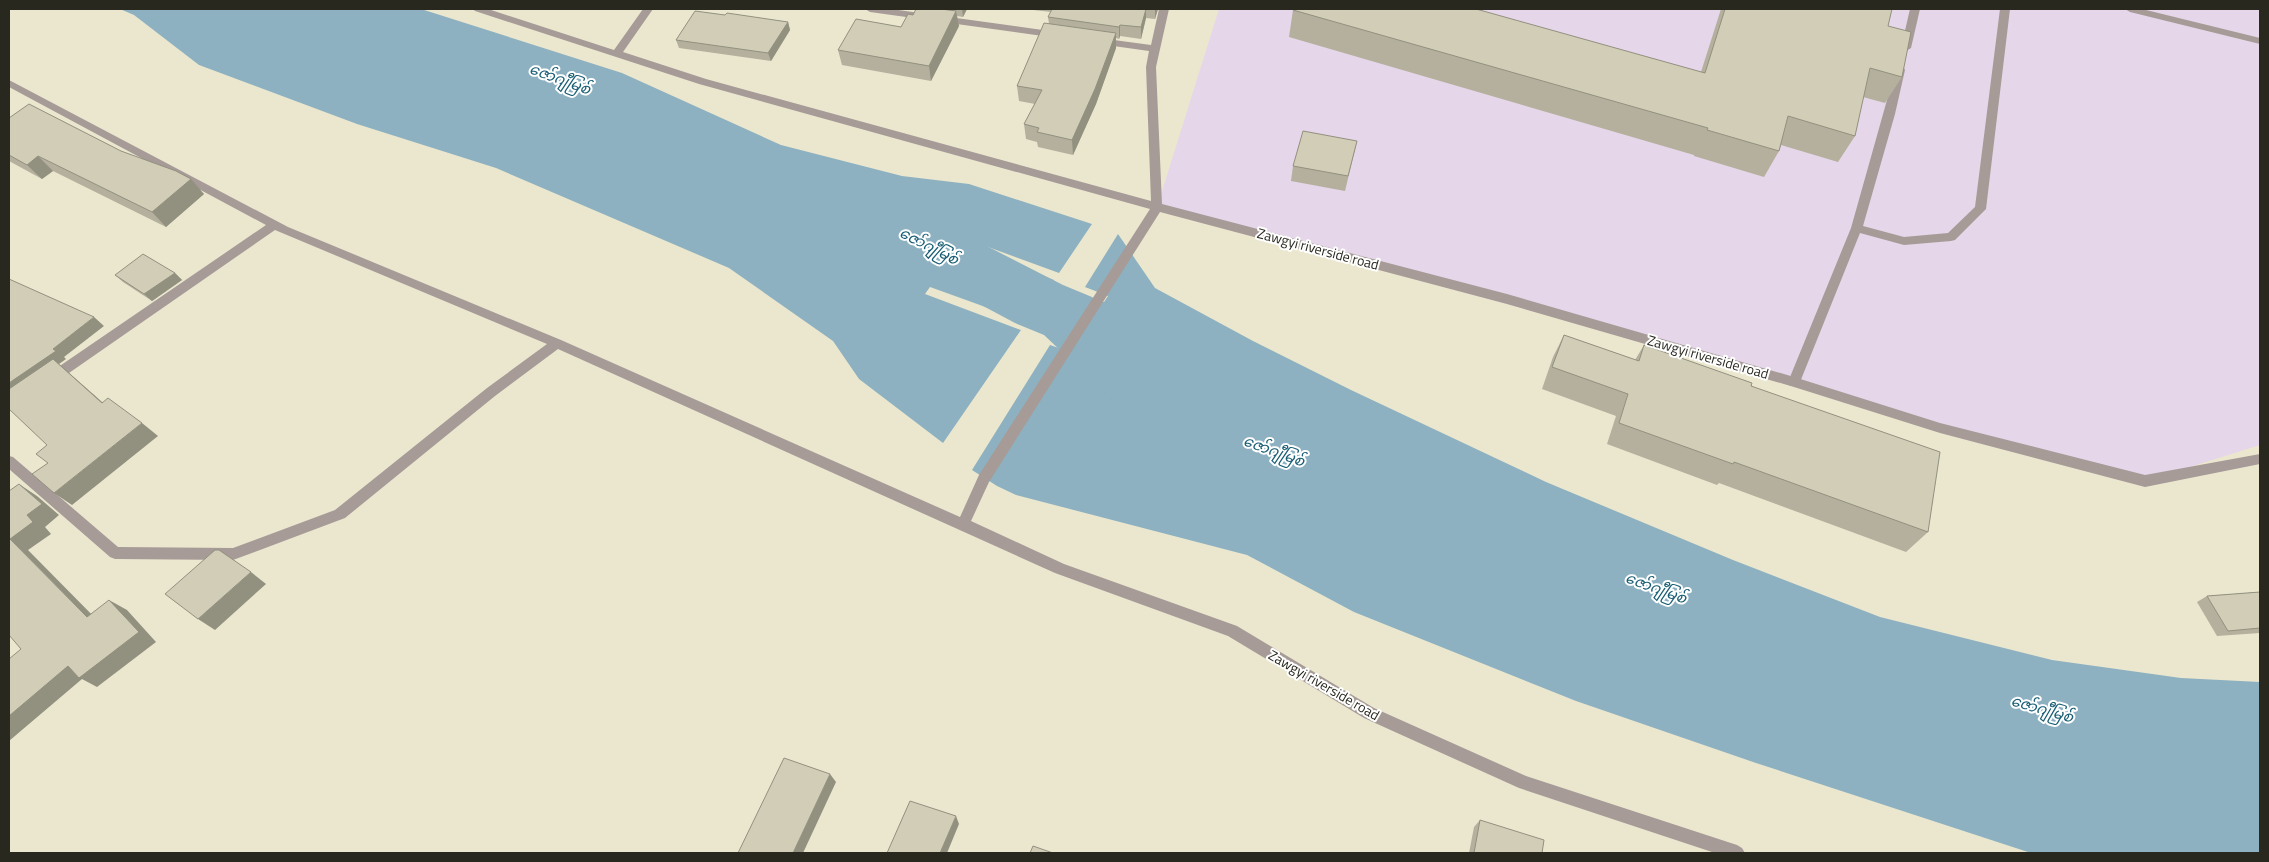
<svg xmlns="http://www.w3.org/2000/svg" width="2269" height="862" font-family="'Titillium Web','Noto Sans Myanmar',sans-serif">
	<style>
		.medical { fill: #e5d6e9 }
		.water { fill: #8db1c0 }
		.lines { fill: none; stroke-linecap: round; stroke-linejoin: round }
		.river { fill: #8db1c0; fill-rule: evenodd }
		.service { fill: #a69b97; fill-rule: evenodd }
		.minor { fill: #a69b97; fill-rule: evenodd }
		.wall { fill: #b4b09d }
		.shaded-wall { fill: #92907f }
		.building { fill: #d1cdb6; stroke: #92907f }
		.labels { text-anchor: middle; stroke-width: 4; stroke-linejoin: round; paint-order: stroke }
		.street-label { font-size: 14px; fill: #29281f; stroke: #fff }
		.water-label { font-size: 15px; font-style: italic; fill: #195e75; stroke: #fff }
	</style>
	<rect width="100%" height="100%" fill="#ebe7cf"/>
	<path class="medical" d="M1219,9H2259L2260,445L2145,481L1157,207Z"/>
	<g class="water">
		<path d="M120,9H421L622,73L781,145L902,176L969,184L1092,224L1059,273L969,240L963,246L1054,280L1027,322L930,287L925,294L1021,330L943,443L859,379L833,341L729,268L496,168L357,124L199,65L134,15Z"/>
		<path d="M1118,234L1155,288L1253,341L1351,390L1546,482L1733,560L1880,617L2052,660L2181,678L2260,682V853H2031L1756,763L1576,701L1354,612L1247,555L1016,495L997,486L972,470L1050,345L1073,353L1077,345L1054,337L1081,294L1104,302L1108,296L1085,287Z"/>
	</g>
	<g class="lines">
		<path class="river" d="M949,232L973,239L1063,285L1092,297L1168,363L1179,384L1168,405L1143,413L1118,405L1044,335L1015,323L925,275L916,257L925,239Z"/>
		<g class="service">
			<path d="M1910,9H1920L1911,48L1906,51L1901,48Z"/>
			<path d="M2000,9H2010L1986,209L1955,240L1951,241L1904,245L1860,233L1800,382L1798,386H1790L1788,382L1851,228L1896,68H1904L1905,70L1895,114L1863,226L1904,237L1948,233L1975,207Z"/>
			<path d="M2125,9H2142L2260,38V44L2130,12Z"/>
		</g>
		<g class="minor">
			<path d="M473,9H488L614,50L643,9H653L623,52L706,79L1151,201L1146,67L1149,51L1099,44L1094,41L1099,38L1151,45L1159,9H1169L1156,67L1162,204L1507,294L1794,377L1940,423L2145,475L2260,454V464L2145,487L1940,433L1794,387L1507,304L1160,212L989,482L971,521L1064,564L1237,626L1374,708L1526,776L1737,845L1742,848L1745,853H1715L1519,788L1364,718L1228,636L1055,573L558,349L495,396L345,518L233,560L115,559L110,557L9,469V456L13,457L118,547L233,548L335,510L487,388L547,344L275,230L56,382H48L46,378L48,374L266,225L9,87V80L288,227L561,340L960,517L979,475L1150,209L699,84L475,11Z"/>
			<path d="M865,9H891L1057,32L1062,35L1057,38L870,12Z"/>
		</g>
	</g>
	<g class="wall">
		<path d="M916,9H967L963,17L957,16L959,26L931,81L842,65L838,50L901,27L913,15Z"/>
		<path d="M1024,9H1158L1155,19L1146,18L1141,39L1120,36L1119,39L1116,38V48L1096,104L1073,155L1038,147L1037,142L1026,139L1024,124L1035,104L1019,101L1017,86L1049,24L1048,17L1051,12Z"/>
		<path d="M1721,9H1892L1888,26L1902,77L1885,103L1863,97L1855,136L1838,162L1781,145L1779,151L1764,177L1694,156V155L1289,37L1293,10L1701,72Z"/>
		<path d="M725,15L788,22L790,30L771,61L679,48L676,40Z"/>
		<path d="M9,118L204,194L166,227L53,171L42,179L9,161Z"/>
		<path d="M1357,141L1345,191L1291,181L1293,166Z"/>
		<path d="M175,273L182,280L152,301L123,282L115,275Z"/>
		<path d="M1564,335L1635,360L1644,345L1751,386L1928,532L1906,552L1719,483L1717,485L1607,444L1616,416L1542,389L1553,357Z"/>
		<path d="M2260,592V633L2217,636L2197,602L2207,596Z"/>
		<path d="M1480,820L1542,853H1469L1474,827Z"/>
	</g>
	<g class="shaded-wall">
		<path d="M962,9H967L963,17Z"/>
		<path d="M1146,9V18L1141,39V27Z"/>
		<path d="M1155,9H1158L1155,19Z"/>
		<path d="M956,11L959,26L931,81L929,66Z"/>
		<path d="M788,22L790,30L771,61L768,53Z"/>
		<path d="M1120,25V36L1119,39V27Z"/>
		<path d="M1116,33V48L1096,104L1073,155L1072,140Z"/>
		<path d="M38,156L53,171L42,179L27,165Z"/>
		<path d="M191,179L204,194L166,227L152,212Z"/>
		<path d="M175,273L182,280L152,301L144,294Z"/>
		<path d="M94,317L104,326L64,357L66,359L59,364L118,416L9,399V383Z"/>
		<path d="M142,423L158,436L72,505L54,493Z"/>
		<path d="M19,484L37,496L59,515L45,527L51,534L28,550L104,627L87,617L10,539L27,515Z"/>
		<path d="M251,572L266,584L215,630L198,619Z"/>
		<path d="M109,600L127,610L156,642L97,687L82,679L9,741V716Z"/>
		<path d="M830,774L836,782L803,853H793Z"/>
		<path d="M956,816L959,824L947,853H940Z"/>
	</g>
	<g class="building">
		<path d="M916,9H941L956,11L929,66L838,50L856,19L901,27L908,14L913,15Z"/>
		<path d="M1052,9H1146L1141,27L1120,25L1119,27L1048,17Z"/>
		<path d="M1294,9H1476L1705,73L1725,9H1892L1888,26L1911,32L1902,77L1870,68L1855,136L1788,116L1779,151L1707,130L1708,128L1293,10Z"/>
		<path d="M695,11L725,15L727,13L788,22L768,53L676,40Z"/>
		<path d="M1044,23L1116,33L1095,89L1072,140L1037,132L1039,128L1024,124L1042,90L1017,86Z"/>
		<path d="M29,104L121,151L176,171L191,179L152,212L38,156L27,165L9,155V118Z"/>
		<path d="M1303,131L1357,141L1348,176L1293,166Z"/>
		<path d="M143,254L175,273L144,294L115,275Z"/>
		<path d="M9,279L94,317L53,349L56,351L9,383Z"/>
		<path d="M1564,335L1639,361L1644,345L1752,383L1751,386L1940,452L1928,532L1734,462L1733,464L1619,423L1628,394L1552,367Z"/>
		<path d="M53,359L102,403L108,398L142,423L54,493L32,474L48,463L36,454L47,445L9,409V389Z"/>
		<path d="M19,484L42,504L27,515L33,522L10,539L87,617L109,600L139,632L79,678L68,666L9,716V659L21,649L9,635V491Z"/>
		<path d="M215,550H219L251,572L198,619L165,594Z"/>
		<path d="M2260,592V628L2228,631L2207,596Z"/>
		<path d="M784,758L830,774L793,853H738Z"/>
		<path d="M910,801L956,816L940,853H887Z"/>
		<path d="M1480,820L1544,840L1542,853H1474Z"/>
		<path d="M1033,846L1053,853H1030Z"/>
	</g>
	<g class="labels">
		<g class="street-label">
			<text transform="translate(1318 249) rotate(15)" y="5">Zawgyi riverside road</text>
			<text transform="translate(1708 357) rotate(16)" y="5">Zawgyi riverside road</text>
			<text transform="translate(1324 685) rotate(30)" y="5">Zawgyi riverside road</text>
		</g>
		<g class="water-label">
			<text transform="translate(560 79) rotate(20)" y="5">ဇော်ဂျီမြစ်</text>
			<text transform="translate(929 246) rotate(27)" y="5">ဇော်ဂျီမြစ်</text>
			<text transform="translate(1274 451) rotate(20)" y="5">ဇော်ဂျီမြစ်</text>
			<text transform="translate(1656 588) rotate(20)" y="5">ဇော်ဂျီမြစ်</text>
			<text transform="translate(2042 709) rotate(16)" y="5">ဇော်ဂျီမြစ်</text>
		</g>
	</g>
	<rect width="2269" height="862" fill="none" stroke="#29281f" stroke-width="20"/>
</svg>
